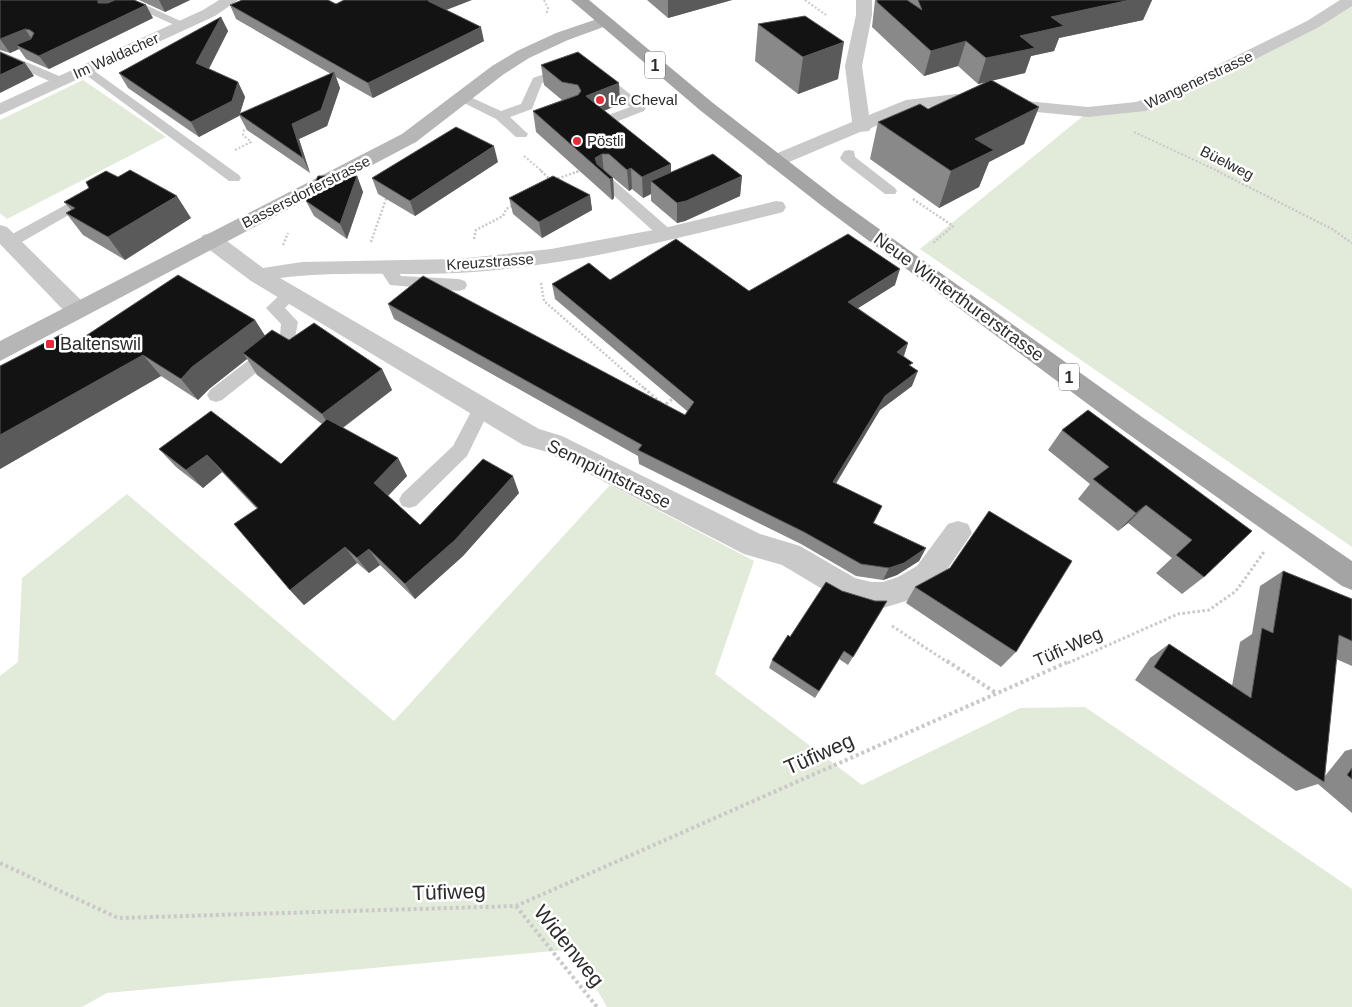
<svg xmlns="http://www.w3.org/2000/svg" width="1352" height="1007" font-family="Helvetica,sans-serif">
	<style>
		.green { fill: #e2ead9 }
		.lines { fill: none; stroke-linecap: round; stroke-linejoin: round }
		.path-far3 { stroke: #c9c9c9; stroke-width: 2; stroke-dasharray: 2 2; stroke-linecap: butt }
		.path-far2 { stroke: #c9c9c9; stroke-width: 2.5; stroke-dasharray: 2 2; stroke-linecap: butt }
		.path-far1 { stroke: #c9c9c9; stroke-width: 3; stroke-dasharray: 2.5 2.5; stroke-linecap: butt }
		.path { stroke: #c9c9c9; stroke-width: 4; stroke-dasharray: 3 3; stroke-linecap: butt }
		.lane { fill: #c9c9c9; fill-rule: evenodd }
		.street { fill: #c9c9c9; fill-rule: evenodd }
		.secondary { fill: #b6b6b6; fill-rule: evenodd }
		.primary { fill: #a4a4a4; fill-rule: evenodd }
		.wall { fill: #898989 }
		.shaded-wall { fill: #5a5a5a }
		.building { fill: #131313; stroke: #5a5a5a }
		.poi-dot { fill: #e22e39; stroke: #fff; stroke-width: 2 }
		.labels { text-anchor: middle; stroke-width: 5; stroke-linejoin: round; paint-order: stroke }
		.far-street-label { font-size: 15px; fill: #2c2c2c; stroke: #fff }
		.far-poi-label { font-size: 15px; fill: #2c2c2c; stroke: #fff; text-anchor: start }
		.shield { fill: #fff; stroke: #6b6b6b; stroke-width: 1 }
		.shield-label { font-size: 16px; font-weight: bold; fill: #2c2c2c }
		.street-label { font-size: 18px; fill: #2c2c2c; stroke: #fff }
		.poi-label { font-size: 18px; fill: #2c2c2c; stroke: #fff; text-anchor: start }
		.near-street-label { font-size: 21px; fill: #2c2c2c; stroke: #fff }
	</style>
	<rect width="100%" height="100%" fill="#fff"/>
	<g class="green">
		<path d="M1352,0V547L920,249L1088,112L1139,107Z"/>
		<path d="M83,80L166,137L7,219L0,213V120Z"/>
		<path d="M610,485L754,561L715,674L862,785L1020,708L1085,707L1352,889V1007H607L574,949L107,993L82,1007H0V676L18,662L22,578L127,494L394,721Z"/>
	</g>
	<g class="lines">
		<g class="path-far3">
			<path d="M544,0L548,8L546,15"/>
			<path d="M805,0L826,15"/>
			<path d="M1134,132L1220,172"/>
			<path d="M235,150L251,142L243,135L244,130L250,127"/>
			<path d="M524,156L543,172"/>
			<path d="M576,172L583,170"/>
		</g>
		<g class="path-far2">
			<path d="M541,171L551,180"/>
			<path d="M1217,171L1332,229L1352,243"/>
			<path d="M554,180L579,171"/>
			<path d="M913,199L953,226L933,243"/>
			<path d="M474,239L476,230L503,216L506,209L514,205"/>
			<path d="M371,242L387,196"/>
			<path d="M283,245L288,233"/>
			<path d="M541,283L544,301L645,389"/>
		</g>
		<g class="path-far1">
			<path d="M644,388L661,403"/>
			<path d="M662,407L675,397"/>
			<path d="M892,626L949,663"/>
			<path d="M1068,663L1178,614L1209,610L1236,591L1264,552"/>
		</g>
		<g class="path">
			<path d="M947,661L996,693"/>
			<path d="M0,863L118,918L516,906L1070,661"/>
			<path d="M516,906L597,1007"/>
		</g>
		<g class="lane">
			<path d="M119,0H135L189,25L183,29L179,27Z"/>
			<path d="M0,51L64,78L66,81L64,84H56L0,59Z"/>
			<path d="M86,65L239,175L241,178L239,181H229L82,72L80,69Z"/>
			<path d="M568,66L572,67L574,70L572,73L542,83L532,109L510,117L528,134L526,137H516L496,119L456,99L463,95L468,96L501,111L521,104L533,78Z"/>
			<path d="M598,71L602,72L644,105L646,108L644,111L613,123H603L601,120L603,117L630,107L594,78L592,75L594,72Z"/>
			<path d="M849,150L854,151L855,157L895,188L897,191L895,194H885L842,161L840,158L844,151Z"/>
			<path d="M605,176L610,177L672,231L675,235L672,239H662L600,183L598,180Z"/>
			<path d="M93,190L98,192L100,195L98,198L15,246L10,247L2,242L5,238Z"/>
			<path d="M386,262L392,263L401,276L459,279L465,281L467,285L465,289L459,291L390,285L378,267L380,263Z"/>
			<path d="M290,289L296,291L298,295L285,308L298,322L294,343L222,400L216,402L210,400L207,395L210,390L280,336L281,324L266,308L284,291Z"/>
			<path d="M481,402L487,404L490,409L467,456L416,506L409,508L402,506L399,500L402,494L453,446L475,404Z"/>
		</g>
		<g class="street">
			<path d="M219,0H238L215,16L0,115V103L203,10Z"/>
			<path d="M856,0H872V15L862,66L869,115L906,100L956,94L1088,107L1136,102L1165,91L1307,21L1340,0H1352V6L1319,27L1177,99L1145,111L1088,117L956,104L916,109L871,128L869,131L860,132L782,165H768L765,161L768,157L852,122L845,66L856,15Z"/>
			<path d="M776,201L783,202L786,207L783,212C681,238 579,264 474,272C410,277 344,270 280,278L539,429L562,436L760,534L800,546L855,578L871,582H883L898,577L917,566L948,524L958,521L968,524L972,533L937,584L906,601L883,608H871L839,599L782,565L744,554L547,452L523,445L251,281L203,245L200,240L203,235L211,233L219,235L263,268L302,262L458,259L551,249L664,228Z"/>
			<path d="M0,225L7,227L85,304L88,310L85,316L77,318L69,316L0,244Z"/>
		</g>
		<path class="secondary" d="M603,17L609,19L611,22L609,25L568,40L529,58L504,74L416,142L0,361V341L402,134L492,66L517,51L556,33Z"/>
		<path class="primary" d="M571,0H589L713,103L836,198L1142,417L1352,561V590L1342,586L1124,431L822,206L701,111Z"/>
	</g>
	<g class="wall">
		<path d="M0,0L153,18L49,69L26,59L19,49L10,53L0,50Z"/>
		<path d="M139,0H190L165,12Z"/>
		<path d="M647,0H732L668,18Z"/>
		<path d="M875,0H1152L1143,20L1059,38L1054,51L1031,56L1025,73L992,80L1039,107L1024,144L989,162L979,187L939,208L870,159L878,122L928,109L986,82L978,84L958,66L924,76L872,27Z"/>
		<path d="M336,4L446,10L484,41L373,98L336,77L340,88L327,126L299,139L310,173L247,130L239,115L199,137L128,88L119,73L221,17L228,31L209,69L238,82L245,97L240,114L331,74L236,19L230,5Z"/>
		<path d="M758,24L838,79L798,94L755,61Z"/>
		<path d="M541,65L620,104L604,111L671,164V172L742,176L740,196L685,221L677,223L651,201V194L643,198L632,189L629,191L610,175L613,178L614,198L612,200L536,132L533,111L562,100L544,85Z"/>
		<path d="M498,162L415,216L378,194L372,178Z"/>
		<path d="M357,176L363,192L347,239L314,216L306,201Z"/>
		<path d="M590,195L592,210L542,238L513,214L509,198Z"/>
		<path d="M64,202L191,218L125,260L83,235L66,213L71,210Z"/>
		<path d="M610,280L749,291L895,285L858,308L908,343L904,356L911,367L912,386L880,410L836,484L882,506L874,523L926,548L919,561L897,575L883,580L856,576L801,544L639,464L638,456L394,319L388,304L685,415L687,411L555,299L552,284Z"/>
		<path d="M255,320L265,336L289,340L382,369L392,390L343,428L398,458L407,476L388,496L420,525L519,493L463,556L415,599L380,565L369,573L357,563L304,605L290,590L257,509L222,472L203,488L176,467L159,449L281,464L322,424L257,375L247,359L209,389L198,400L161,376L0,469V366L73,345Z"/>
		<path d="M1062,430L1252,531L1204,577L1182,594L1156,573L1172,558L1128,523L1118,531L1078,499L1090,484L1048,450Z"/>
		<path d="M1283,571L1352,599V666L1336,659L1325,776L1345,751L1352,749V813L1318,784L1296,791L1135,680L1150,658L1169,644L1232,686L1240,642L1252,634L1260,586Z"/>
		<path d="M915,587L1016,652L1001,667L906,603Z"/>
		<path d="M842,591L882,610L848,665L839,659L815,698L769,668L772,660L790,637Z"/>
	</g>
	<g class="shaded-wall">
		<path d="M98,0H118L106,9L98,3Z"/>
		<path d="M159,0H190L165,12Z"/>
		<path d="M432,0H472L431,16L428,1Z"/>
		<path d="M668,0H732L668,18Z"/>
		<path d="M1130,0H1152L1143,20L1059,38L1054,51L1031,56L1025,73L978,84L986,58L1020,36L1051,17Z"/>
		<path d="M146,5L153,18L49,69L39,56Z"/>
		<path d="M221,17L228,31L204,78L196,63Z"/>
		<path d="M481,27L484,41L373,98L368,83Z"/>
		<path d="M25,29L34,42L16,45L19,49L10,53L0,39Z"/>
		<path d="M966,41L958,66L924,76L931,51Z"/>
		<path d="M844,42L838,79L798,94L803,57Z"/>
		<path d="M25,63L34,76L0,93V75Z"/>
		<path d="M334,72L340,88L327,126L299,139L310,173L303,158L292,124Z"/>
		<path d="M238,82L245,97L239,116L199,137L191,122Z"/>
		<path d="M619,83L620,104L588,117L586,96Z"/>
		<path d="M1039,107L1024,144L989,162L979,187L939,208L951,171L975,139Z"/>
		<path d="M494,146L498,162L415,216L410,201Z"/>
		<path d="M602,154L604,173L596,166L595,158Z"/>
		<path d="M671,164V185L651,181V194L643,198L642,177Z"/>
		<path d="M631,168L632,189L629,191L627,170Z"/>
		<path d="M357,176L363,192L347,239L340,224Z"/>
		<path d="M742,176L740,196L685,221L677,223V203Z"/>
		<path d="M613,178L614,198L612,200L610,179Z"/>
		<path d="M590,195L592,210L542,238L539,222Z"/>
		<path d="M177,196L191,218L125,260L108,237Z"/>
		<path d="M900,269L895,285L844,317L848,302Z"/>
		<path d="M255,320L269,342L243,353L247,359L209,389L198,400L181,379L192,367Z"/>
		<path d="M908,343L903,358L897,352Z"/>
		<path d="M143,355L161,376L0,469V435Z"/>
		<path d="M382,369L392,390L334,434L322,414Z"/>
		<path d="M918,371L912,386L880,410L828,496L833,482L885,396Z"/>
		<path d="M207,455L222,472L203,488L186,470Z"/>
		<path d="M398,458L407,476L384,500L374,483Z"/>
		<path d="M513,476L519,493L463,556L415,599L405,584Z"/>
		<path d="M1146,505L1128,523L1118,531L1136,513Z"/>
		<path d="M345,547L357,563L304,605L290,590Z"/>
		<path d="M926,548L919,561L897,575L883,580L889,568Z"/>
		<path d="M369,549L380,565L369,573L357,558Z"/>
	</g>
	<g class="building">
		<path d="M0,0H98V3H108L115,0H134L146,5L39,56L16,45L31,39L34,33L30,30L25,29L0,39Z"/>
		<path d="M242,0H328L336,4L344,0H432L428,1L481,27L368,83L230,5Z"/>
		<path d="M877,0H907L922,10L918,0H1130L1051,17L1064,26L1020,36L1035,48L986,58L966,41L931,51L877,2Z"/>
		<path d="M805,16L844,42L803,57L758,24Z"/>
		<path d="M221,17L196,63L238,82L232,101L191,122L119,73Z"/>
		<path d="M0,52L25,63L0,75Z"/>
		<path d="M578,52L619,83L586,96L671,164L642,177L631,168L627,170L609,154H602L595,158L597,164L613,178L610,179L533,111L578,95L581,91L578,85L562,82L541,65Z"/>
		<path d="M334,72L321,110L292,124L303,158L239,114Z"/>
		<path d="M991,80L1039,107L975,139L994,150L951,171L878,122L920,104L928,109Z"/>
		<path d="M456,127L494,146L410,201L372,178Z"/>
		<path d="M713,154L742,176L686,201L677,203L651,181Z"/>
		<path d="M130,170L177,196L108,237L66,213L75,208L64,202L89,188L86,182L106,171L118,177Z"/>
		<path d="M318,176H357L340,224L306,201Z"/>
		<path d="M553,176L590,195L539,222L509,198Z"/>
		<path d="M848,234L900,269L848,302L908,343L897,352L913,363L909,365L918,371L885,396L833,482L882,506L873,523L926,548L904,563L889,568L861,564L804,532L638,450L642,445L388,304L423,276L685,415L694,402L552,284L589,263L610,280L676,239L749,291Z"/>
		<path d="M178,275L255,320L192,367L181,379L143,355L0,435V366L62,334L72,345Z"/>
		<path d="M314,323L382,369L322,414L243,353L272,330L289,340Z"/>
		<path d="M1088,410L1252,531L1204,577L1176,555L1192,540L1146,505L1136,513L1093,479L1109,467L1062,430Z"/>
		<path d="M211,411L281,464L327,419L398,458L374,483L420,525L483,459L513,476L455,540L405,584L369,549L357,558L345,547L290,590L234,524L258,508L207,455L186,470L159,449Z"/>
		<path d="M989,511L1072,561L1016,652L915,587L950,568Z"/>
		<path d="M1283,571L1352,599V641L1339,635L1324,782L1154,667L1169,644L1251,698L1262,628L1273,633Z"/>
		<path d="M826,582L842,591L875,601H887L853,657L844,651L819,691L772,660L788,635L790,637Z"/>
		<path d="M1352,768V779L1347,775Z"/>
	</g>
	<g class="poi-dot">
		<circle cx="600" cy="100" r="5"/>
		<circle cx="577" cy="141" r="5"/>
		<rect x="45" y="339" width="10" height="10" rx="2.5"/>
	</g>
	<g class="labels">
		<g class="far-street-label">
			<text transform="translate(116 56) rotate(-24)" y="5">Im Waldacher</text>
			<text transform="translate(1199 80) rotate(-25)" y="5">Wangenerstrasse</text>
			<text transform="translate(1227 163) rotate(27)" y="5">Büelweg</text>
			<text transform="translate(306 192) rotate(-27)" y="5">Bassersdorferstrasse</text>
			<text transform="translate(490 262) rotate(-4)" y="5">Kreuzstrasse</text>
		</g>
		<g class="far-poi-label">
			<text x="610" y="105">Le Cheval</text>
			<text x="587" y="146">Pöstli</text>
		</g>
		<g class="shield">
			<rect x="645" y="51.5" width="20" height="27" rx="4"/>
			<rect x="1059" y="363.5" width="20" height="27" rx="4"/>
		</g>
		<g class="shield-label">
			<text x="655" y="71">1</text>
			<text x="1069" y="383">1</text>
		</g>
		<g class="street-label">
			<text transform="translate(959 297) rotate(36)" y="6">Neue Winterthurerstrasse</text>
			<text transform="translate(609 474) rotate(26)" y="6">Sennpüntstrasse</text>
			<text transform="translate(1068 647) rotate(-24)" y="6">Tüfi-Weg</text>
		</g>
		<g class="poi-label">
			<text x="60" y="350">Baltenswil</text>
		</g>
		<g class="near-street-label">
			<text transform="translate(819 754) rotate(-24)" y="7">Tüfiweg</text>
			<text transform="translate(449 892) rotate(-2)" y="7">Tüfiweg</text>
			<text transform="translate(569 946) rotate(51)" y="7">Widenweg</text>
		</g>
	</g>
</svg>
